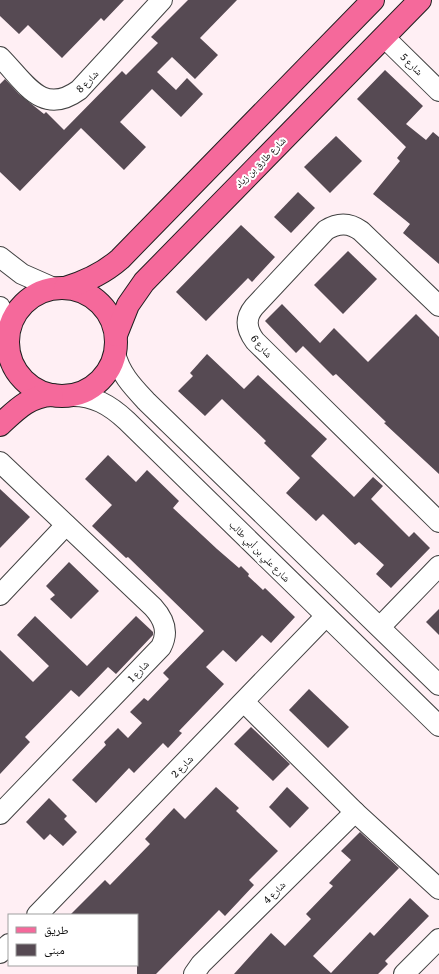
<svg xmlns="http://www.w3.org/2000/svg" width="439" height="974" font-family="Literata,'Noto Naskh Arabic',serif">
	<style>
		.building { fill: #564a53 }
		.lines { fill: none; stroke-linecap: round; stroke-linejoin: round }
		.minor-casing { stroke: #414141; stroke-width: 22 }
		.major-casing { stroke: #1f1f1f; stroke-width: 24 }
		.minor { stroke: #fff; stroke-width: 20 }
		.major { stroke: #f5699b; stroke-width: 22 }
		.labels { text-anchor: middle; stroke-width: 4; stroke-linejoin: round; paint-order: stroke }
		.street-label { font-size: 10px; fill: #0e0e0e; stroke: #fff }
	</style>
	<rect width="100%" height="100%" fill="#ffeff4"/>
	<g class="building">
		<path d="M0,0H124L104,21L101,18L62,58L28,25L19,34L0,16Z"/>
		<path d="M188,0H237L200,38L218,55L195,79L172,57L157,72L176,90L187,78L203,94L181,117L152,89L120,122L146,147L124,170L81,128L20,191L0,172V84L5,79L19,94L44,114L46,112L64,130L122,71L126,75L158,43L151,37Z"/>
		<path d="M385,70L423,106L406,124L426,140L433,132L439,137V264L403,233L410,224L373,194L400,161L397,158L406,147L357,99Z"/>
		<path d="M336,136L362,161L330,193L304,167Z"/>
		<path d="M298,192L315,208L291,233L274,217Z"/>
		<path d="M241,225L275,257L252,282L248,278L206,321L176,292Z"/>
		<path d="M348,251L377,279L343,314L314,285Z"/>
		<path d="M282,304L320,343L334,328L368,362L416,314L439,337V474L384,423L386,422L336,374L333,376L303,346L296,353L265,321Z"/>
		<path d="M207,354L244,389L258,375L327,439L311,456L354,497L373,477L383,486L371,499L409,537L414,532L430,548L391,588L376,574L384,565L359,542L355,545L323,514L316,521L286,493L300,478L264,443L266,441L222,399L205,416L178,391L193,376L190,373Z"/>
		<path d="M108,455L136,482L147,470L179,501L173,508L217,549L239,568L241,566L249,574L248,576L263,590L265,588L295,617L271,643L262,635L236,662L223,650L206,667L224,684L179,731L182,733L168,748L163,743L134,773L129,768L96,803L72,780L106,745L104,742L118,728L128,738L142,723L130,712L144,698L148,701L169,679L163,673L204,631L128,557L126,558L92,526L112,505L85,479Z"/>
		<path d="M0,489L30,517L0,548Z"/>
		<path d="M69,562L99,591L71,619L50,599L55,595L46,586Z"/>
		<path d="M439,609V635L426,622Z"/>
		<path d="M35,616L87,666L136,616L153,632V635L116,674L108,667L79,697L71,690L25,737L30,742L0,774V650L33,682L49,666L17,635Z"/>
		<path d="M309,689L349,727L328,748L289,710Z"/>
		<path d="M251,727L290,764L273,781L234,744Z"/>
		<path d="M216,787L239,808L236,811L278,851L249,880L254,885L225,916L219,910L156,974H137V915H70L105,880L110,885L150,844L145,839L174,808L185,819Z"/>
		<path d="M287,787L309,808L290,828L269,807Z"/>
		<path d="M49,798L67,816L64,819L77,832L63,846L50,834L44,840L26,822Z"/>
		<path d="M360,832L399,868L313,956L331,973L370,932L374,936L410,898L429,916L385,961L388,964L378,974H234L271,933L285,946L311,919L306,914L333,886L329,883L351,860L341,851Z"/>
	</g>
	<g class="lines">
		<defs>
			<g id="minor">
				<path d="M384,37L439,91"/>
				<path d="M0,57C25,82 42,117 79,90L162,0"/>
				<path d="M0,257L22,274L56,289"/>
				<path d="M439,306L361,231C350,223 339,222 326,230L254,307C245,318 246,329 255,341L439,522"/>
				<path d="M0,307L9,329"/>
				<path d="M115,353C120,374 133,387 147,402L439,685"/>
				<path d="M70,396C93,395 110,405 127,421L439,726"/>
				<path d="M0,462L153,607C164,619 169,632 161,647L0,814"/>
				<path d="M0,595L66,525"/>
				<path d="M380,627L439,566"/>
				<path d="M244,702L355,812L439,889"/>
				<path d="M37,915L326,616"/>
				<path d="M0,953L9,944"/>
				<path d="M194,974L201,964L355,812"/>
				<path d="M404,974L439,939"/>
			</g>
			<g id="major">
				<circle cx="62" cy="342" r="54"/>
				<path d="M65,288C85,282 104,273 120,259L373,0"/>
				<path d="M116,335L128,305L144,282L420,0"/>
				<path d="M0,425C16,410 29,396 52,395"/>
			</g>
		</defs>
		<use href="#minor" class="minor-casing"/>
		<use href="#major" class="major-casing"/>
		<use href="#minor" class="minor"/>
		<use href="#major" class="major"/>
	</g>
	<g class="labels">
		<g class="street-label">
			<text transform="translate(412 64) rotate(44)" y="4">شارع 5</text>
			<text transform="translate(87 81) rotate(-45)" y="4">شارع 8</text>
			<text transform="translate(260 162) rotate(-45)" y="4">شارع طارق بن زياد</text>
			<text transform="translate(262 346) rotate(49)" y="4">شارع 6</text>
			<text transform="translate(260 551) rotate(45)" y="4">شارع علي بن أبي طالب</text>
			<text transform="translate(138 671) rotate(-46)" y="4">شارع 1</text>
			<text transform="translate(182 766) rotate(-46)" y="4">شارع 2</text>
			<text transform="translate(274 892) rotate(-45)" y="4">شارع 4</text>
		</g>
	</g>
	<rect x="8" y="914" width="130" height="52" fill="#ffffff" stroke="#9f9f9f"/>
	<rect x="16" y="927" width="20" height="6" fill="#f5699b" stroke="#9f9f9f"/>
	<text x="44" y="934" font-size="12" fill="#0e0e0e">طريق</text>
	<rect x="16" y="944" width="20" height="12" fill="#564a53" stroke="#9f9f9f"/>
	<text x="44" y="954" font-size="12" fill="#0e0e0e">مبنى</text>
</svg>
